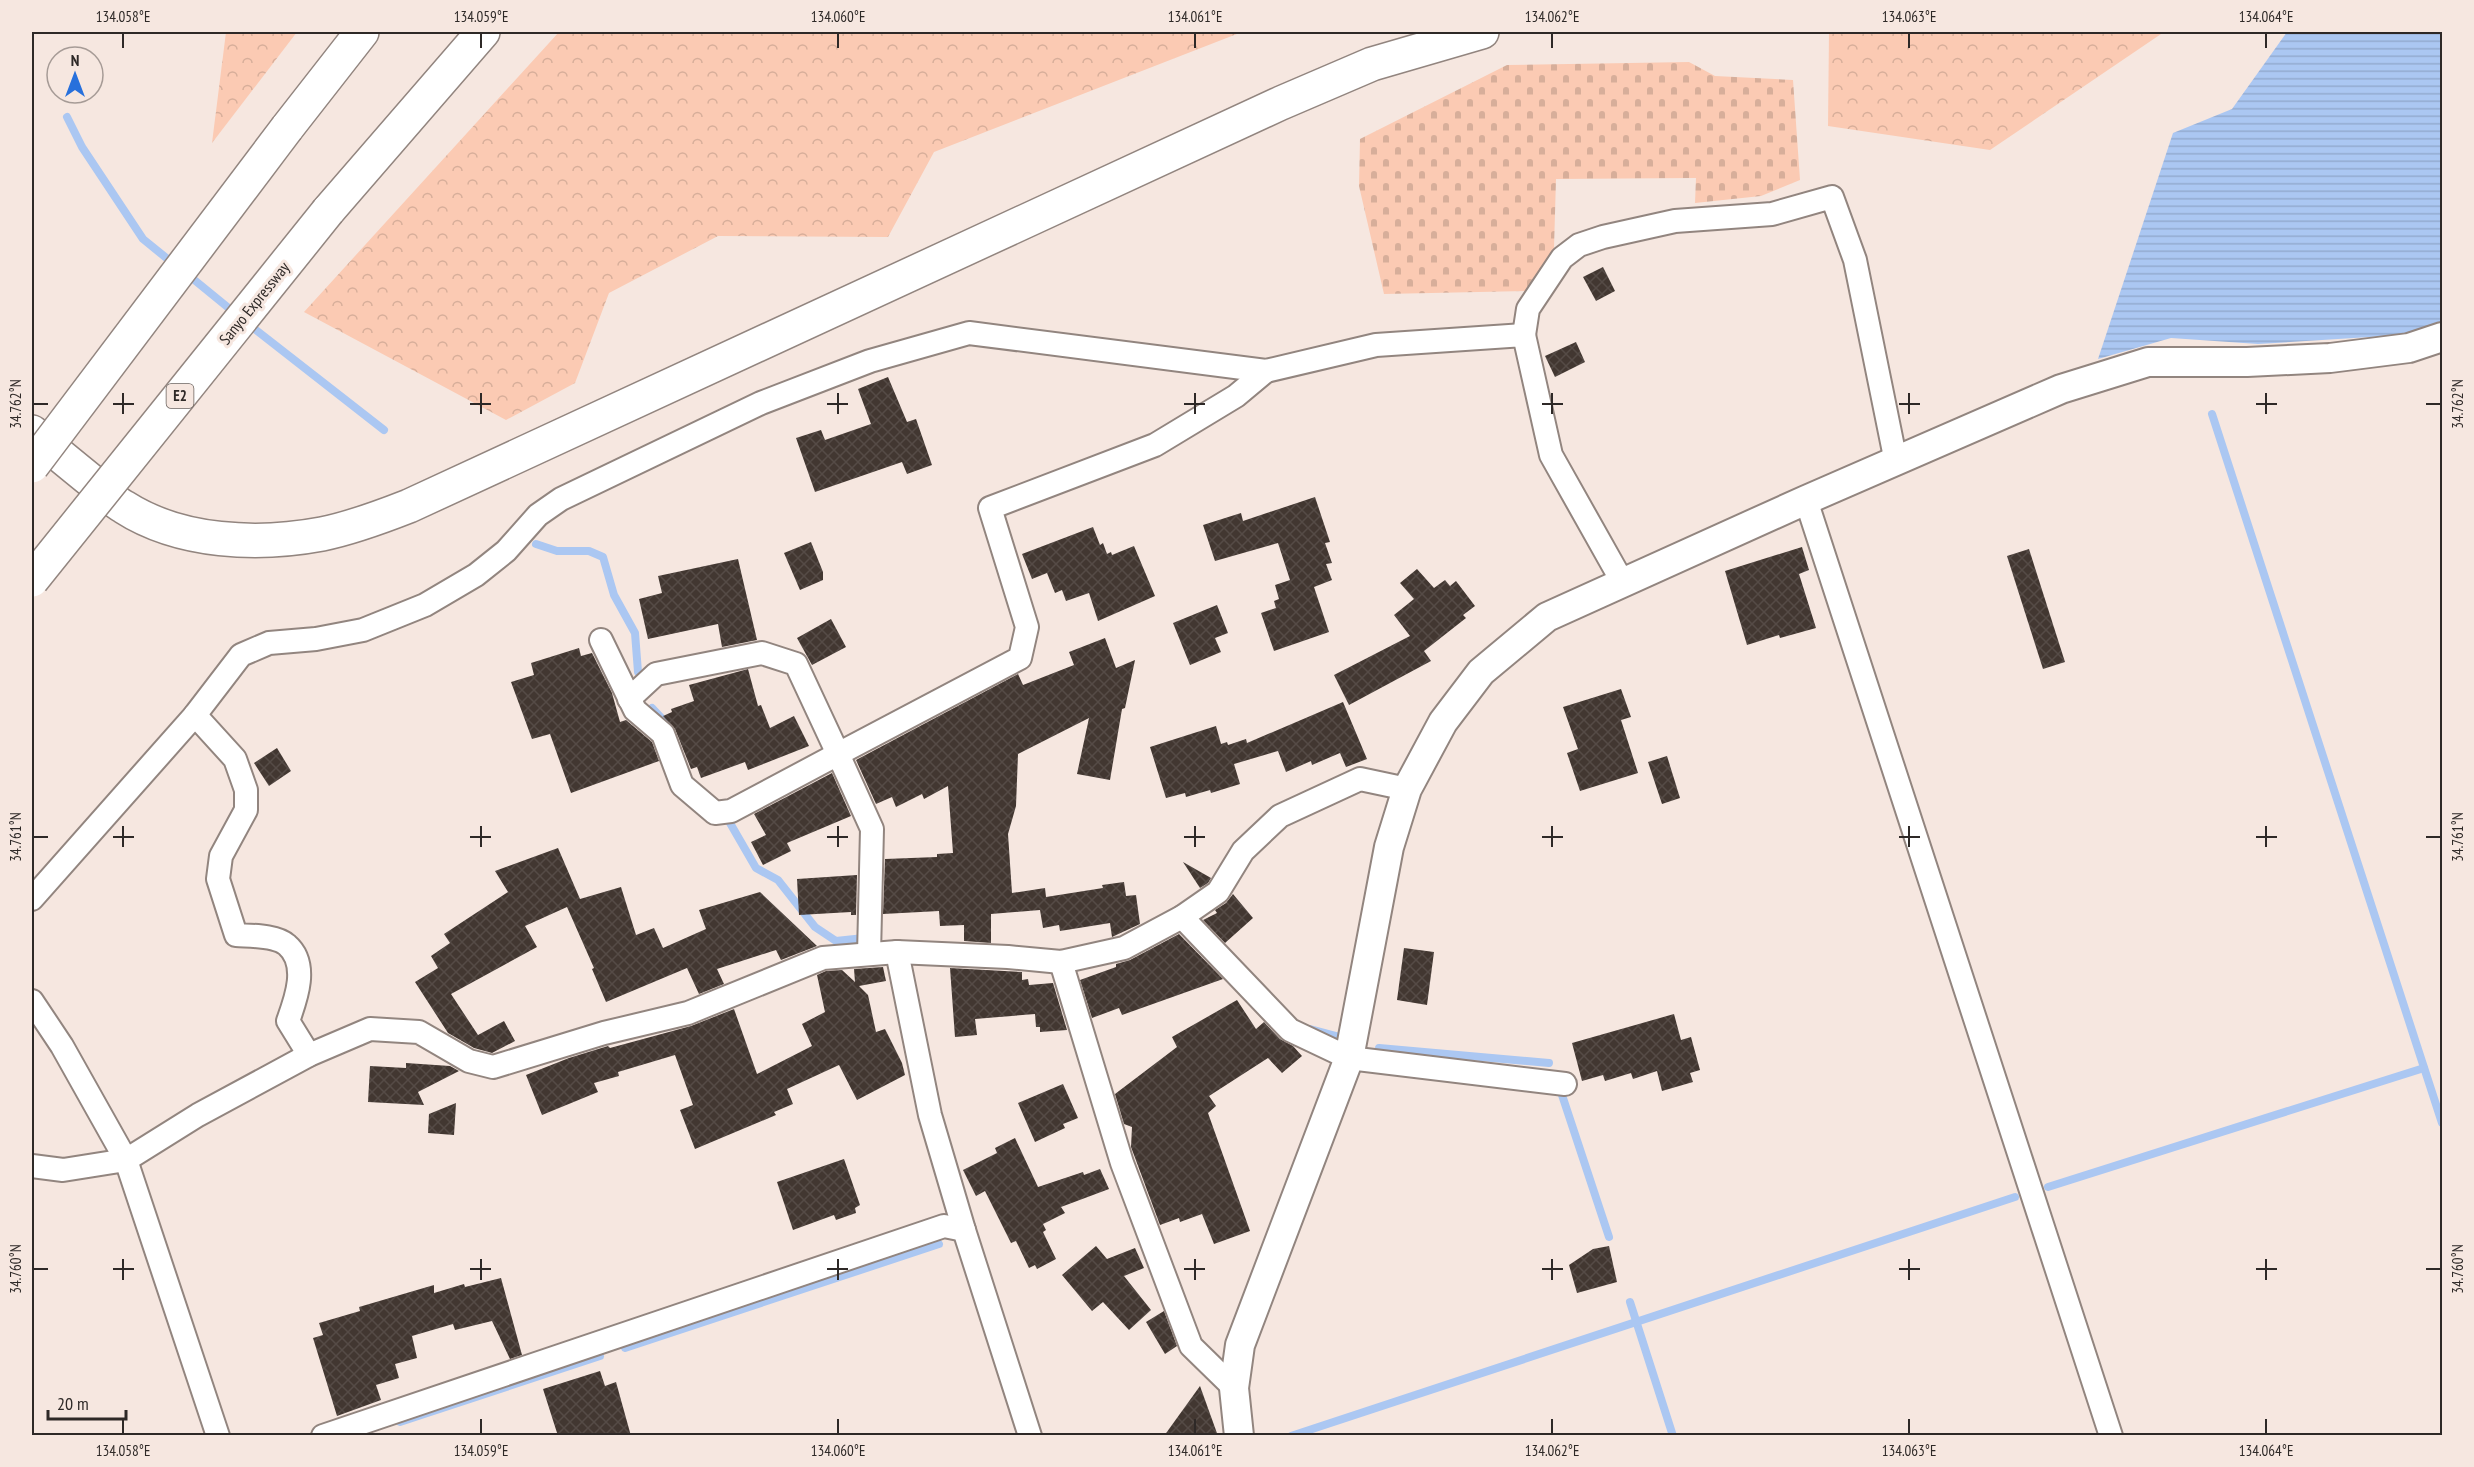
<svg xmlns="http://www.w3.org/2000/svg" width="2474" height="1467" font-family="'PT Sans Narrow',sans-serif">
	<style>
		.forest { fill: url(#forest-crowns) }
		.cemetery { fill: url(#cemetery-stones) }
		.water { fill: url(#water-rules) }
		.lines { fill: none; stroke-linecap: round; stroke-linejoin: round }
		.stream { stroke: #abc7f2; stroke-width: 8 }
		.building { fill: url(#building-cross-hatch) }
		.minor-casing { stroke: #92857f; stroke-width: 26 }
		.tertiary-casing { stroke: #92857f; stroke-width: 32 }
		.motorway-casing { stroke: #92857f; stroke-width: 36 }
		.minor { stroke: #fff; stroke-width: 22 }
		.tertiary { stroke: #fff; stroke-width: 28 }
		.motorway { stroke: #fff; stroke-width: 33 }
		.motorway-bridge-casing { stroke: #92857f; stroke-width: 36; stroke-linecap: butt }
		.motorway-bridge { stroke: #fff; stroke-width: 33 }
		.ticks { fill: none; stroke: #2e2927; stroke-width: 2 }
		.labels { text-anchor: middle; stroke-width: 6; stroke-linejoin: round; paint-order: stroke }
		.shield { fill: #f6e7e0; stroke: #6a625e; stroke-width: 1.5 }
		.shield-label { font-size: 15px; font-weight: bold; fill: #2e2927 }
		.street-label { font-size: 16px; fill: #2e2927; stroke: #f6e7e0 }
		.neatline { fill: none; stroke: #2e2927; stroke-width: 2 }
		.ticks-label { font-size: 15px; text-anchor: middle; fill: #2e2927 }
	</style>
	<defs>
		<pattern id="forest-crowns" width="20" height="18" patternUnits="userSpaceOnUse" patternTransform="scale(1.5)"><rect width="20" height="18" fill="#fbcab3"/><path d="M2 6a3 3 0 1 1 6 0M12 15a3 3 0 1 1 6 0" fill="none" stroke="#d7ae9a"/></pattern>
		<pattern id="cemetery-stones" width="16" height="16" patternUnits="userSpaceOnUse" patternTransform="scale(1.5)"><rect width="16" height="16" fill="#fbcab3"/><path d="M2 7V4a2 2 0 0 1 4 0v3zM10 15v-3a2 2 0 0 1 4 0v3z" fill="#d7ae9a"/></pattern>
		<pattern id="water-rules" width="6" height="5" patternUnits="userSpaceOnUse" patternTransform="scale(1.5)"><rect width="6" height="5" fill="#abc7f2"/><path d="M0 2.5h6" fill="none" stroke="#93abd0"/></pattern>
		<pattern id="building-cross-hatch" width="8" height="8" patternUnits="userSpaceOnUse" patternTransform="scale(1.5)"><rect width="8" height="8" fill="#423731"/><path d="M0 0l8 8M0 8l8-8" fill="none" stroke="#554b46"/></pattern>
	</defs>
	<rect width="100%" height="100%" fill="#f6e7e0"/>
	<g class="forest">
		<path d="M226,32H297L212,143Z"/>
		<path d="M559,32H1242L934,152L888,237L718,236L609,293L575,383L506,420L304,312Z"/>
		<path d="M1829,32H2164L1990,150L1828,126Z"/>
	</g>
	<path class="cemetery" d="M1689,62L1715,76L1793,80L1800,180L1761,196L1695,203L1696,178L1556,179L1554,248L1529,291L1384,294L1359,186L1360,139L1507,65Z"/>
	<path class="water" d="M2287,32H2442V322L2402,335L2258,344L2171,338L2098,359L2173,133L2232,109Z"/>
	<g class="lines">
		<g class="stream">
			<path d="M67,117L82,147L143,239L175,265"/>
			<path d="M187,274L236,314"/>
			<path d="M247,323L384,430"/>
			<path d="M2212,414L2442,1123"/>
			<path d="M536,544L557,551H589L603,557L614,595L635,633L638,672"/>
			<path d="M652,708L669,726"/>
			<path d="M730,823L756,868L778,880L815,927L836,941L864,938"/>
			<path d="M1310,1029L1340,1037"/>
			<path d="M1379,1048L1549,1063"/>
			<path d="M1561,1092L1609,1237"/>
			<path d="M2048,1187L2424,1068"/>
			<path d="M1630,1302L1673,1436"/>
			<path d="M625,1348L939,1244"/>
			<path d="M400,1422L600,1356"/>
			<path d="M1291,1436L2015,1197"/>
		</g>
	</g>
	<g class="building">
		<path d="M1603,267L1615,291L1596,301L1583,277Z"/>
		<path d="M1576,342L1585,362L1555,377L1545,356Z"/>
		<path d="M888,377L907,422L916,419L932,465L907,474L902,462L815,492L796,438L821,430L825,440L871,424L858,389Z"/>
		<path d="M1315,497L1330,542L1325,543L1332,563L1326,564L1332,580L1314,587L1329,632L1274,651L1261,613L1276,608L1274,601L1279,599L1275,585L1290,580L1278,543L1215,561L1203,525L1241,513L1243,521Z"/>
		<path d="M1093,527L1100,545L1103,543L1107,554L1111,552L1112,555L1134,546L1155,596L1098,621L1089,593L1066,601L1062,590L1055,593L1047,573L1032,579L1022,554Z"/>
		<path d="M811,542L823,572V580L800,590L784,553Z"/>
		<path d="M1802,547L1809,570L1799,574L1816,628L1780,638L1779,635L1747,645L1725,571Z"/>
		<path d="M2029,549L2065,662L2043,669L2007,556Z"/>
		<path d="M738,559L757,640L722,647L718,624L648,639L639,599L662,593L658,576Z"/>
		<path d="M1417,569L1434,588L1445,580L1450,586L1456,581L1475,606L1463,615L1466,618L1424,651L1431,661L1349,705L1334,675L1410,636L1394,615L1414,599L1400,583Z"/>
		<path d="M1217,605L1228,633L1215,638L1221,652L1190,665L1173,623Z"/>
		<path d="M831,619L846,647L812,665L797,638Z"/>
		<path d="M1105,638L1116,668L1135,660L1125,708L1122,709L1110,780L1077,774L1089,718L1018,754L1016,806L1008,834L1012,893L1045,888L1046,897L1103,888L1102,885L1124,882L1126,896L1136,895L1140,924L1112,937L1110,923L1060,931L1059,925L1043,928L1040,910L991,914V943L964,941V925L940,926L939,911L883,914L885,859L937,857V854L953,853L948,786L924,799L922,794L896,807L892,797L876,804L856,760L1018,674L1023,685L1074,665L1069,652Z"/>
		<path d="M579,648L581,656L592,653L612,693L620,722L626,720L652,742L659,761L571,793L550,734L532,739L511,682L534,675L531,663Z"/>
		<path d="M748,669L758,706L761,705L770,728L794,716L809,746L748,770L745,762L701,778L697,767L691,769L675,729L663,716L672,712L671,709L694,701L689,685Z"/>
		<path d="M1621,689L1631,717L1621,720L1638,773L1580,791L1567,753L1578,749L1563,707Z"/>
		<path d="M1343,702L1367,759L1346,767L1340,753L1312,765L1311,761L1286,772L1278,751L1234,764L1240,784L1211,793L1210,790L1186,797L1185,793L1166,798L1150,747L1216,726L1221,744L1227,742L1228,745L1246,739L1247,743Z"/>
		<path d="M277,748L291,771L269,786L254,763Z"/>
		<path d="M1667,756L1680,798L1662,804L1648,762Z"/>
		<path d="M832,773L851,816L787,843L791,851L763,865L751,842L766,835L754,814Z"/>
		<path d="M558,848L580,899L621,887L636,935L654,928L663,948L706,929L699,910L760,892L817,946L781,960L776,950L717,969L724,984L699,994L687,968L606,1002L592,969L594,968L567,907L525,926L537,947L451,994L478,1035L504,1021L515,1041L492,1053L474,1048L448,1033L415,982L438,968L431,956L450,943L444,934L508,892L495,871Z"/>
		<path d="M1183,862L1211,878L1208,883L1200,888Z"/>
		<path d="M857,875L856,915H851V912L799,915L797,879Z"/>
		<path d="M1233,894L1253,918L1225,943L1203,920L1217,913L1215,910L1226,903Z"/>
		<path d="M1179,934L1223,979L1122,1015L1119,1008L1092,1018L1080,980L1116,967V964L1130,960Z"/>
		<path d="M1404,948L1434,952L1427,1005L1397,1000Z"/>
		<path d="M883,967L886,981L859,986L868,995L876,1032L885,1029L902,1063L905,1075L857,1100L839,1065L787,1089L793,1104L774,1112L776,1115L695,1149L680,1110L693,1105L675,1055L618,1072L619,1076L594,1083L598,1092L542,1115L526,1075L569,1058L608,1046L610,1048L691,1026L734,1009L757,1074L812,1046L802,1024L825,1012L817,975L826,971L842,970L855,982L854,969Z"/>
		<path d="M950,968L1022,972V980L1028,979L1029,985L1053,983L1067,1030L1040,1032V1027H1036L1035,1014L975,1019L977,1035L955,1037Z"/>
		<path d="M1237,1000L1256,1029L1264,1022L1280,1039L1293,1046L1302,1056L1282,1073L1268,1058L1209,1096L1216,1106L1208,1113L1250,1231L1214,1244L1202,1214L1180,1222L1179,1218L1160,1225L1131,1147L1132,1127L1124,1124L1115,1094L1177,1047L1172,1037Z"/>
		<path d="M1674,1014L1681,1040L1691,1037L1700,1070L1690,1073L1693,1082L1662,1091L1657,1071L1633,1079L1631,1073L1605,1081L1603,1075L1582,1081L1572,1043Z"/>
		<path d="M406,1063L450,1066L459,1071L418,1092L424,1105L368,1102L370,1066L406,1068Z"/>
		<path d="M1063,1084L1078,1118L1063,1124L1065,1128L1035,1142L1018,1103Z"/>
		<path d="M456,1103L454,1135L428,1133L429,1114Z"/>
		<path d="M1015,1138L1038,1187L1083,1172L1084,1175L1100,1169L1109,1189L1061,1207L1065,1213L1043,1224L1046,1230L1043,1232L1056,1259L1037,1269L1035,1265L1029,1268L1016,1241L1011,1243L985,1191L976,1196L963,1170L997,1153L995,1148Z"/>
		<path d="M844,1159L860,1205L855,1208L856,1213L836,1220L834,1215L793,1230L777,1182Z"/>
		<path d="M1096,1246L1107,1259L1135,1248L1144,1268L1124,1276L1151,1310L1129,1330L1103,1302L1092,1311L1062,1275Z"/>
		<path d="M1609,1246L1617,1282L1577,1293L1569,1265L1593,1249Z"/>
		<path d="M501,1278L522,1355L510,1359L492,1321L455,1330L453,1324L412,1336L417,1358L395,1364L399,1378L376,1385L381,1400L337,1416L313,1338L323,1335L319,1323L360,1311L359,1307L434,1285V1293L464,1284L465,1287Z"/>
		<path d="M1164,1311L1177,1346L1165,1354L1146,1322Z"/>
		<path d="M600,1371L605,1386L616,1382L631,1436H558L543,1389Z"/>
		<path d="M1200,1386L1218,1436H1164Z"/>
	</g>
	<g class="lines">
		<defs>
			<g id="minor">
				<path d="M1524,335L1528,309L1562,258L1579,245L1603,237L1675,221L1772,214L1832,197L1855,260L1896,462"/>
				<path d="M1806,500C1906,812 2010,1123 2111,1436"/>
				<path d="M601,640L635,710L663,734L682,785L715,813L731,811L838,754L872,829L869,954"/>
				<path d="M629,699L656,674L762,653L796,664L838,754L1020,658L1027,627L990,508L1155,445L1236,396L1266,371"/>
				<path d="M195,715L235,759L246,790V810L221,856L218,879L236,935C251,936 276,935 287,945C309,964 296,999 288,1021L309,1055"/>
				<path d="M32,899L195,715L241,655L269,643L316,639L363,630L425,605L476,575L506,551L538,515L561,499L761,403L870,361L969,333L1266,371L1376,345L1524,335L1551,455L1623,583"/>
				<path d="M1182,917L1290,1030L1349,1058L1565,1084"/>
				<path d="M897,952L930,1115L964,1230"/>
				<path d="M1061,962L1122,1163L1191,1346L1234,1388"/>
				<path d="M32,1001L62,1046L126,1160L218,1436"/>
				<path d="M32,1166L63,1170L126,1160L198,1115L309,1055L370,1029L419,1032L469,1061L493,1067L604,1033L688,1013L823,958L897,952L1008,957L1061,962L1124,948L1182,917L1218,892L1243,851L1280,816L1360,779L1407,789"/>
				<path d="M323,1436L944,1226L964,1230L1030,1436"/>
			</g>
			<path id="tertiary" d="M1239,1436L1234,1388L1240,1345L1349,1058L1389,847L1407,789L1443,722L1481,672L1547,617L1806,500L2061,389L2148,362H2247L2330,358L2409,348L2442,337"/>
			<g id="motorway">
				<path d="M287,128L362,32"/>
				<path d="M328,211L483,32"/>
				<path d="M32,432C53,450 74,467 95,484C104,491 113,501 124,507C180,543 258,546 322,534C352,528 381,517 409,506L1281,103L1372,64L1482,32"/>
			</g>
		</defs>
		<use href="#minor" class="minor-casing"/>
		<use href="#tertiary" class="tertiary-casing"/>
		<use href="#motorway" class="motorway-casing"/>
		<use href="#minor" class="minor"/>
		<use href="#tertiary" class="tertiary"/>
		<use href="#motorway" class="motorway"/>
		<defs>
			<g id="motorway-bridge">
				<path d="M32,466L287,128"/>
				<path d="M32,580L328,211"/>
			</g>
		</defs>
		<use href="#motorway-bridge" class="motorway-bridge-casing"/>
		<use href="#motorway-bridge" class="motorway-bridge"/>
	</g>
	<path class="ticks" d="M123,33V48M481,33V48M838,33V48M1195,33V48M1552,33V48M1909,33V48M2266,33V48M123,393V414M481,393V414M838,393V414M1195,393V414M1552,393V414M1909,393V414M2266,393V414M33,404H48M113,404H134M470,404H491M827,404H848M1184,404H1205M1542,404H1563M1899,404H1920M2256,404H2277M2426,404H2441M123,826V847M481,826V847M838,826V847M1195,826V847M1552,826V847M1909,826V847M2266,826V847M33,837H48M113,837H134M470,837H491M827,837H848M1184,837H1205M1542,837H1563M1899,837H1920M2256,837H2277M2426,837H2441M123,1259V1280M481,1259V1280M838,1259V1280M1195,1259V1280M1552,1259V1280M1909,1259V1280M2266,1259V1280M33,1269H48M113,1269H134M470,1269H491M827,1269H848M1184,1269H1205M1542,1269H1563M1899,1269H1920M2256,1269H2277M2426,1269H2441M123,1419V1434M481,1419V1434M838,1419V1434M1195,1419V1434M1552,1419V1434M1909,1419V1434M2266,1419V1434"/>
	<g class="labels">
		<rect class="shield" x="166.5" y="384" width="27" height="24" rx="4.5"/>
		<g class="shield-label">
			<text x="180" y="401">E2</text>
		</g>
		<g class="street-label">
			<text transform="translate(254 303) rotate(-51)" y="6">Sanyo Expressway</text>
		</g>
	</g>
	<rect width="2474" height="1467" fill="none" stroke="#f6e7e0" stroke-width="66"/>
	<g transform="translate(75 75)"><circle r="28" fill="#f6e7e0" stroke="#a69b96" stroke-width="1.5"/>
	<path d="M0-4.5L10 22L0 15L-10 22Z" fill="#2770dc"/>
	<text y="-9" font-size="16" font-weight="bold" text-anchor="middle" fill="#2e2927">N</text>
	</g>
	<path d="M48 1410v9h78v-9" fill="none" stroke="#2e2927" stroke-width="3"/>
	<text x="57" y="1410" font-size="18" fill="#2e2927" stroke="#f6e7e0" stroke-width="4.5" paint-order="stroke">20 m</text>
	<rect x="33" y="33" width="2408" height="1401" class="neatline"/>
	<g class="ticks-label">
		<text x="123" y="22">134.058°E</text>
		<text x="481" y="22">134.059°E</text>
		<text x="838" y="22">134.060°E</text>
		<text x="1195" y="22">134.061°E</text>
		<text x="1552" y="22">134.062°E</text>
		<text x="1909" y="22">134.063°E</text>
		<text x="2266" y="22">134.064°E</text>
		<text transform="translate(16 404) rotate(-90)" y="5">34.762°N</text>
		<text transform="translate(2458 404) rotate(-90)" y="5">34.762°N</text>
		<text transform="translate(16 837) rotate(-90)" y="5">34.761°N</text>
		<text transform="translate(2458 837) rotate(-90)" y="5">34.761°N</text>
		<text transform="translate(16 1269) rotate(-90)" y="5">34.760°N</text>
		<text transform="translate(2458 1269) rotate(-90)" y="5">34.760°N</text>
		<text x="123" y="1456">134.058°E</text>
		<text x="481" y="1456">134.059°E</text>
		<text x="838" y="1456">134.060°E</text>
		<text x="1195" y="1456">134.061°E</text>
		<text x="1552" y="1456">134.062°E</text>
		<text x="1909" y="1456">134.063°E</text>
		<text x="2266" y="1456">134.064°E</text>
	</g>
</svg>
